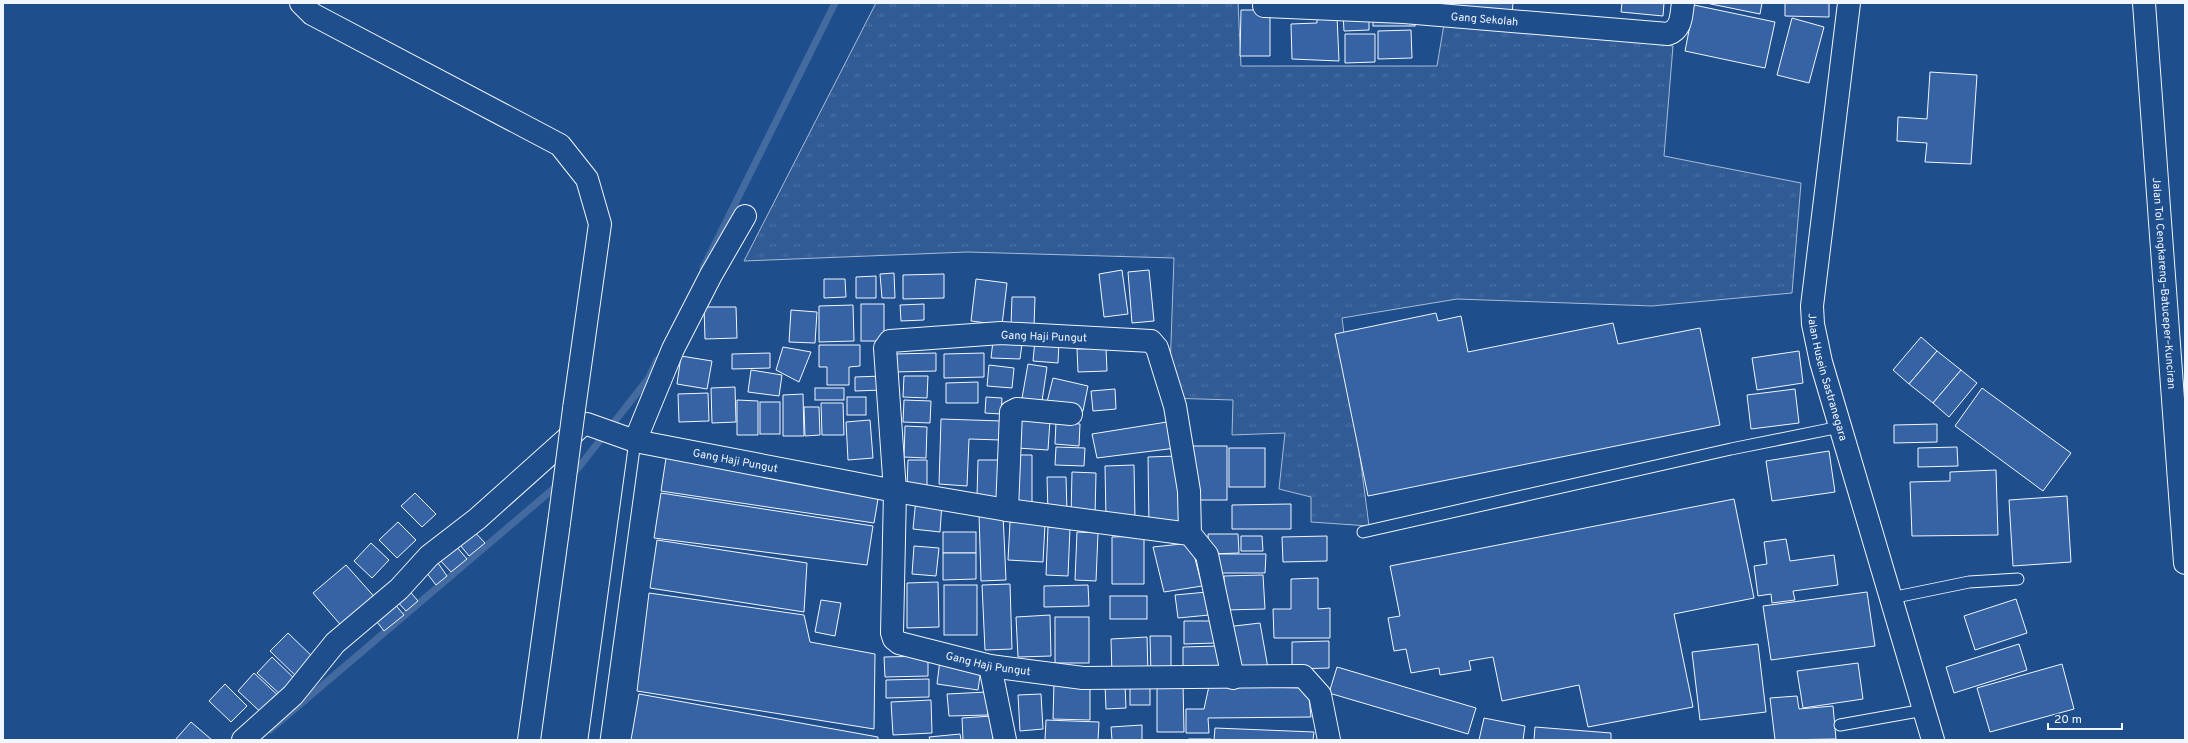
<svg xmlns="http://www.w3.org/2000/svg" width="2188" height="743" font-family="Overpass,sans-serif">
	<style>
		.grass { fill: url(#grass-tufts); stroke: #a8bbd7 }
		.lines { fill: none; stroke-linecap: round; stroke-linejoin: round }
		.stream { stroke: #446ba0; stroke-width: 7 }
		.building { fill: #3563a3; stroke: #f2f6ff }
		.lane-casing { stroke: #f2f6ff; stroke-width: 13 }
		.street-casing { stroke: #f2f6ff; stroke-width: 24 }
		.secondary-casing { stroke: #f2f6ff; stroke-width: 24 }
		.highway-casing { stroke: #f2f6ff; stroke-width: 24 }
		.lane { stroke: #1f4e8c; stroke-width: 11 }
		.street { stroke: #1f4e8c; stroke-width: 22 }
		.secondary { stroke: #1f4e8c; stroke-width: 22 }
		.highway { stroke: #1f4e8c; stroke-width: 22 }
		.street-bridge-casing { stroke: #f2f6ff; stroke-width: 24; stroke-linecap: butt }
		.street-bridge { stroke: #1f4e8c; stroke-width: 22 }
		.labels { text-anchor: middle; stroke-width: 3; stroke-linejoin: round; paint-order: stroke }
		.street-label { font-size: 11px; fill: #f2f6ff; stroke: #1f4e8c }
	</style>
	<defs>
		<pattern id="grass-tufts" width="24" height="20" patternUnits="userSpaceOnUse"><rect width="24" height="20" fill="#305b95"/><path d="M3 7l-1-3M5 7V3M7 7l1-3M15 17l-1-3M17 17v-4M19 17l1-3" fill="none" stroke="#4e73a5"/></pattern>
	</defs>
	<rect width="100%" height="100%" fill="#1f4e8c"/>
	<path class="grass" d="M876,3H1238L1241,66H1437L1445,18L1673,46L1664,156L1801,183L1792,293L1652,306L1457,299L1342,318L1369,526L1311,522V497L1279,489L1285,433L1232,435L1233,400L1169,398L1174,258L967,252L744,261Z"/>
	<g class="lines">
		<g class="stream">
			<path d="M703,268L835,3"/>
			<path d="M571,474L579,467L648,379L657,360"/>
			<path d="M270,730L559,484"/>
		</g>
	</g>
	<g class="building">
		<path d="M1408,3H1513L1512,14Z"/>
		<path d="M1622,3H1664L1663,16L1621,12Z"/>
		<path d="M1706,3H1762L1760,14Z"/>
		<path d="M1785,3H1829V17L1785,16Z"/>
		<path d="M1694,5L1775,22L1765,68L1685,51Z"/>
		<path d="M1241,10H1270V56H1240Z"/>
		<path d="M1343,13H1369V30L1344,31Z"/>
		<rect x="1373" y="13" width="42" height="13"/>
		<path d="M1337,16L1339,61L1292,59L1291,24L1317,23V17Z"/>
		<path d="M1792,18L1824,27L1809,83L1777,75Z"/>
		<path d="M1411,30L1412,58L1378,59V31Z"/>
		<path d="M1345,34H1375V62L1345,63Z"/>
		<path d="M1930,72L1977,75L1971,164L1925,162L1927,143L1897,141L1898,117L1927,119Z"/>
		<path d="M1122,270L1128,314L1104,317L1099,274Z"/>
		<path d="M1149,270L1154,321L1132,323L1128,272Z"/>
		<path d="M894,273L895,298H882L880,274Z"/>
		<path d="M944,274V298L903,299V275Z"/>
		<path d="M876,276V298H856V277Z"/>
		<path d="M824,279H845L846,297L824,298Z"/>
		<path d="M976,279L1007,283L1002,325L971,321Z"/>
		<path d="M1012,297H1035L1034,327L1011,326Z"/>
		<rect x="861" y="304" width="23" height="37"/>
		<path d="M924,304V320L901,321L900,305Z"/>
		<path d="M853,305L854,341L819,342V306Z"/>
		<path d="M704,307H736L737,338L705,339Z"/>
		<path d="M791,310L817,312L815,343L789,342Z"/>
		<path d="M1436,313L1438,321L1461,316L1468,352L1613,323L1618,344L1700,328L1720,425L1368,496L1335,334Z"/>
		<path d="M1921,337L1937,351L1909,384L1893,370Z"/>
		<path d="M1035,340L1059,342L1058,363L1033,361Z"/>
		<path d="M993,341L1022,344L1020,359L991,358Z"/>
		<path d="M819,345H860V366L849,367V385H827V367H819Z"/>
		<path d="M783,347L811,352L799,382L776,370Z"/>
		<path d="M1106,348L1107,371L1078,372L1077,349Z"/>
		<path d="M1799,351L1803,383L1757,390L1752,358Z"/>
		<path d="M1937,351L1961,370L1933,403L1909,384Z"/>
		<path d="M770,353V368L732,369V354Z"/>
		<path d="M936,353V371L894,372V354Z"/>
		<path d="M984,353V377L944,378V354Z"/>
		<path d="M681,356L712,361L707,389L677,384Z"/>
		<path d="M1028,364L1047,367L1042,401L1022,398Z"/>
		<path d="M989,365L1014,368L1012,388L987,386Z"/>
		<path d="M751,370L782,375L779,396L748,392Z"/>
		<path d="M1961,370L1977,383L1949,417L1933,403Z"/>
		<path d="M882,376V390L855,391V377Z"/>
		<path d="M904,376H928L927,398L903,397Z"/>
		<path d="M1053,378L1088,386L1083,411L1047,402Z"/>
		<path d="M978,382V403H946V383Z"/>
		<path d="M735,387L736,422L712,423L711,388Z"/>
		<rect x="815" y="388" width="29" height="12"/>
		<path d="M1982,388L2071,453L2043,491L1955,426Z"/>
		<path d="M1115,389L1116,409L1093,411L1091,391Z"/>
		<path d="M1795,389L1799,423L1751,429L1747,395Z"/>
		<path d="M708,393L709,421L679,422L678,394Z"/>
		<path d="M803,394L804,436H783V395Z"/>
		<rect x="847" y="397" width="19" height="18"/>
		<path d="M986,397L1002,398L1001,414L985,413Z"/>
		<path d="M737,400L758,401V435H737Z"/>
		<path d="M904,400L931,401L930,423L903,422Z"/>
		<rect x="760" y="402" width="20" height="32"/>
		<path d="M821,403H843L844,435H822Z"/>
		<path d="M804,407H819L820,435L805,436Z"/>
		<path d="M1018,418L1050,420L1048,450L1017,448Z"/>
		<path d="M941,419L1002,421L1001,440L969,439L967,486L939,484Z"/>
		<path d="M870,420L873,458L848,460L846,422Z"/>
		<path d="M1173,421L1176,448L1097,458L1092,434Z"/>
		<path d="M1056,422L1080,424L1079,446L1055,444Z"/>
		<path d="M1937,424V442L1894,443V425Z"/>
		<path d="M905,426L927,427L926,458L904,457Z"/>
		<rect x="1190" y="446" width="37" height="54"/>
		<path d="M1056,447L1085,448L1084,466L1055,465Z"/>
		<path d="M1957,447L1958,466L1918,467V448Z"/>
		<rect x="1229" y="448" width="36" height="39"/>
		<path d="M1829,451L1835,492L1772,501L1766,461Z"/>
		<path d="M1014,455H1032V506H1015Z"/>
		<path d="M1177,456L1179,525L1149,526L1148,457Z"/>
		<path d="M666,458L879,493L874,523L661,491Z"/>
		<path d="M908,460H927V488L907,487Z"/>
		<path d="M978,460H1001L1000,497H977Z"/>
		<path d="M1134,465L1135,517L1106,518L1105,466Z"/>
		<path d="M1996,470L1998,535L1912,536L1910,482L1950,481V472Z"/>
		<path d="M1072,472L1096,473L1095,517H1071Z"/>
		<path d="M1047,477H1066L1067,512L1048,513Z"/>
		<path d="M415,493L436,514L422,527L401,506Z"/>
		<path d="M661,493L873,526L867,565L654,538Z"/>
		<path d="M2067,496L2071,562L2013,566L2009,500Z"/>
		<path d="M916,499L942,502L940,532L913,529Z"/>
		<path d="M1734,499L1754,598L1674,614L1693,707L1588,727L1579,685L1502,701L1493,657L1469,661L1471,670L1440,675L1439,668L1411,673L1406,649L1394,651L1388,618L1400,616L1390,566Z"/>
		<path d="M1291,504V529H1232V505Z"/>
		<path d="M979,514H1003L1006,580L981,581Z"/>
		<path d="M398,522L416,540L397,558L379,540Z"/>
		<path d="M1010,522L1045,524L1043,562L1008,560Z"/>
		<path d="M470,527L485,543L469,556L456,540Z"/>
		<path d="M1048,527L1070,528L1068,576L1046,575Z"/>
		<rect x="943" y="532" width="33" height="21"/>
		<path d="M1077,532L1098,533L1096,581L1075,580Z"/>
		<path d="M1208,534H1238L1239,553L1209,554Z"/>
		<path d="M1144,536V584H1112V537Z"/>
		<path d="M1241,536H1262L1263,551H1241Z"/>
		<path d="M1327,536V561L1283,562L1282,537Z"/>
		<path d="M1786,539L1790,561L1834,555L1838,585L1793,591L1795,600L1772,603L1771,594L1758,596L1754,566L1767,564L1764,542Z"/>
		<path d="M657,540L807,563L804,612L650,588Z"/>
		<path d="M371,543L389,560L372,578L354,561Z"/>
		<path d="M1191,543L1202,586L1164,592L1153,547Z"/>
		<path d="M455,545L467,559L451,572L439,559Z"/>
		<path d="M914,546L939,548L936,576L912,574Z"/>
		<path d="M943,553H976V579L943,580Z"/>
		<path d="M1212,554H1266L1265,573H1213Z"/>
		<path d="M438,563L447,576L436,585L426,572Z"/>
		<path d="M346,565L379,602L345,630L313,593Z"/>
		<path d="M1263,575L1265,609L1225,610L1224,576Z"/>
		<path d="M1318,578V609L1330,608V638H1274L1273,609H1291V579Z"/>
		<path d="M938,582L939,627L907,628V583Z"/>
		<path d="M1010,584L1012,649L985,650L982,585Z"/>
		<rect x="944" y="585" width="33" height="50"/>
		<path d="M1088,585L1089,606L1044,607V586Z"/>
		<path d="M407,588L418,601L406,611L395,599Z"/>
		<path d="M1207,592L1209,615L1178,618L1175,595Z"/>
		<path d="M1867,592L1875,646L1771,660L1763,606Z"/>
		<path d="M649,593L804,615L810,642L875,654L874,729L637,691Z"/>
		<rect x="1110" y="596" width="37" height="23"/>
		<path d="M2016,599L2027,633L1975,650L1964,616Z"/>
		<path d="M821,600L841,603L835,636L815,632Z"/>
		<path d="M394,603L404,615L384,631L374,618Z"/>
		<path d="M1050,615L1051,656L1018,657L1016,617Z"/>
		<rect x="1055" y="617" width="34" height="46"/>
		<path d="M1184,621H1216V643L1184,644Z"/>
		<path d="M1260,623L1268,668L1235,672L1226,627Z"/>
		<path d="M288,633L317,661L299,679L270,651Z"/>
		<path d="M1150,636H1171V674H1151Z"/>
		<path d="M1147,637L1148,674L1112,675L1111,639Z"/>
		<path d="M1329,641V668L1292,669V642Z"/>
		<path d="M1758,644L1766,712L1700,720L1692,652Z"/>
		<path d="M2019,644L2027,670L1954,693L1946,667Z"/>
		<path d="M1219,646L1220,671L1183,673V647Z"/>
		<path d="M928,656V676L885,677L884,657Z"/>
		<path d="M272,657L298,682L283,697L257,673Z"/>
		<path d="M940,660L981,669L978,690L937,684Z"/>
		<path d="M1858,663L1863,699L1803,708L1797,671Z"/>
		<path d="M2062,664L2074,709L1990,732L1977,688Z"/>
		<path d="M1337,667L1476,708L1468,734L1329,693Z"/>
		<path d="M254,673L283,700L267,718L238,691Z"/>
		<path d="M929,679V697L886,698V680Z"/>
		<path d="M1054,682L1090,683V720L1053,719Z"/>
		<path d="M225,684L247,706L231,722L209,701Z"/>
		<path d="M1125,684L1126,708L1106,709L1105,685Z"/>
		<path d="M1183,684L1184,732H1157V685Z"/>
		<rect x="1130" y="686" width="20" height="19"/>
		<path d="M1209,686L1308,688L1311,717L1208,718L1209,733H1186V709H1204Z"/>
		<path d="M987,692L988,715L949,716L947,694Z"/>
		<path d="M639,694L878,737V740H631Z"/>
		<path d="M1041,694L1043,729L1020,731L1018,695Z"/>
		<path d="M1797,696L1799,709L1833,706L1836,739L1775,740L1770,698Z"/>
		<path d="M931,700L932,733L893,735L891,702Z"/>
		<path d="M992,716L993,740H963L962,718Z"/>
		<path d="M1484,718L1525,726L1523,740H1479Z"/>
		<path d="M1046,720L1099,722L1098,740H1045Z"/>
		<path d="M191,722L212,740H175Z"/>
		<path d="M1142,725V740H1112L1111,727Z"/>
		<path d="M1535,727L1611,733V740H1534Z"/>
		<path d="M1215,728L1314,732L1313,740H1214Z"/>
		<path d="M960,734L961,740H930L929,737Z"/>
		<rect x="1189" y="739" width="22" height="1"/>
	</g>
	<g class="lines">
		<defs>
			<g id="lane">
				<path d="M1363,532L1731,449L1840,427"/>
				<path d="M1891,598L1969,582L2018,579"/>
				<path d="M1840,725L1924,710"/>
				<path d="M594,740L635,441"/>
			</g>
			<g id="street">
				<path d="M301,3L312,14L560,145L587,179L600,224L574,409"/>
				<path id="s1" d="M1264,6L1404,12L1668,34C1682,29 1681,16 1683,3"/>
				<path d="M635,441L673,349L711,275L745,216"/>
				<path d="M1007,510L1011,412L1017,409L1071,414"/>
				<path d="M1190,534L1189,491L1175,406L1157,348L1151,341L1001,333L890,341L885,348L895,491L1007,510L1190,534L1207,555L1233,678"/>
				<path d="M990,666L1005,740"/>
				<path id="s2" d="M243,740L293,695L335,643L399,589L429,556L477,519L581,426L587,424L635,441L895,491L892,633L894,639L899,643L990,666L1083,678L1303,676L1320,695L1329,740"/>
				<path d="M529,740L559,523"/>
			</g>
			<g id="secondary">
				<path id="s3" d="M1849,3L1812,306L1813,324L1821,362L1933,740"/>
			</g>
			<g id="highway">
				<path id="s4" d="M2144,3L2185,563"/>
			</g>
		</defs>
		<use href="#lane" class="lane-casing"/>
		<use href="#street" class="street-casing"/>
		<use href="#secondary" class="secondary-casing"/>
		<use href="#highway" class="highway-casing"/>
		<use href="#lane" class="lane"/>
		<use href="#street" class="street"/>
		<use href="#secondary" class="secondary"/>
		<use href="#highway" class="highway"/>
		<defs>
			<path id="street-bridge" d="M559,523L574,409"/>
		</defs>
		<use href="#street-bridge" class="street-bridge-casing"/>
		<use href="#street-bridge" class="street-bridge"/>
	</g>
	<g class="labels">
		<g class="street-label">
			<text dy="4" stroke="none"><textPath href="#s1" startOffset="221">Gang Sekolah</textPath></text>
			<text dy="4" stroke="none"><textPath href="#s4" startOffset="281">Jalan Tol Cengkareng–Batuceper–Kunciran</textPath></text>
			<text transform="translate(1044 336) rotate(2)" y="4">Gang Haji Pungut</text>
			<text dy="4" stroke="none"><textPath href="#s3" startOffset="378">Jalan Husein Sastranegara</textPath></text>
			<text dy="4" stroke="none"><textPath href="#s2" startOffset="622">Gang Haji Pungut</textPath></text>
			<text dy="4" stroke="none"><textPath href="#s2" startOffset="1031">Gang Haji Pungut</textPath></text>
		</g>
	</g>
	<rect width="2188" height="743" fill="none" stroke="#f2f6ff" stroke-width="8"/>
	<path d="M2048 723v6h74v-6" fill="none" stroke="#f2f6ff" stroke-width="2"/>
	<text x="2054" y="723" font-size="12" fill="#f2f6ff" stroke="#1f4e8c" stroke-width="3" paint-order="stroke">20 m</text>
</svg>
